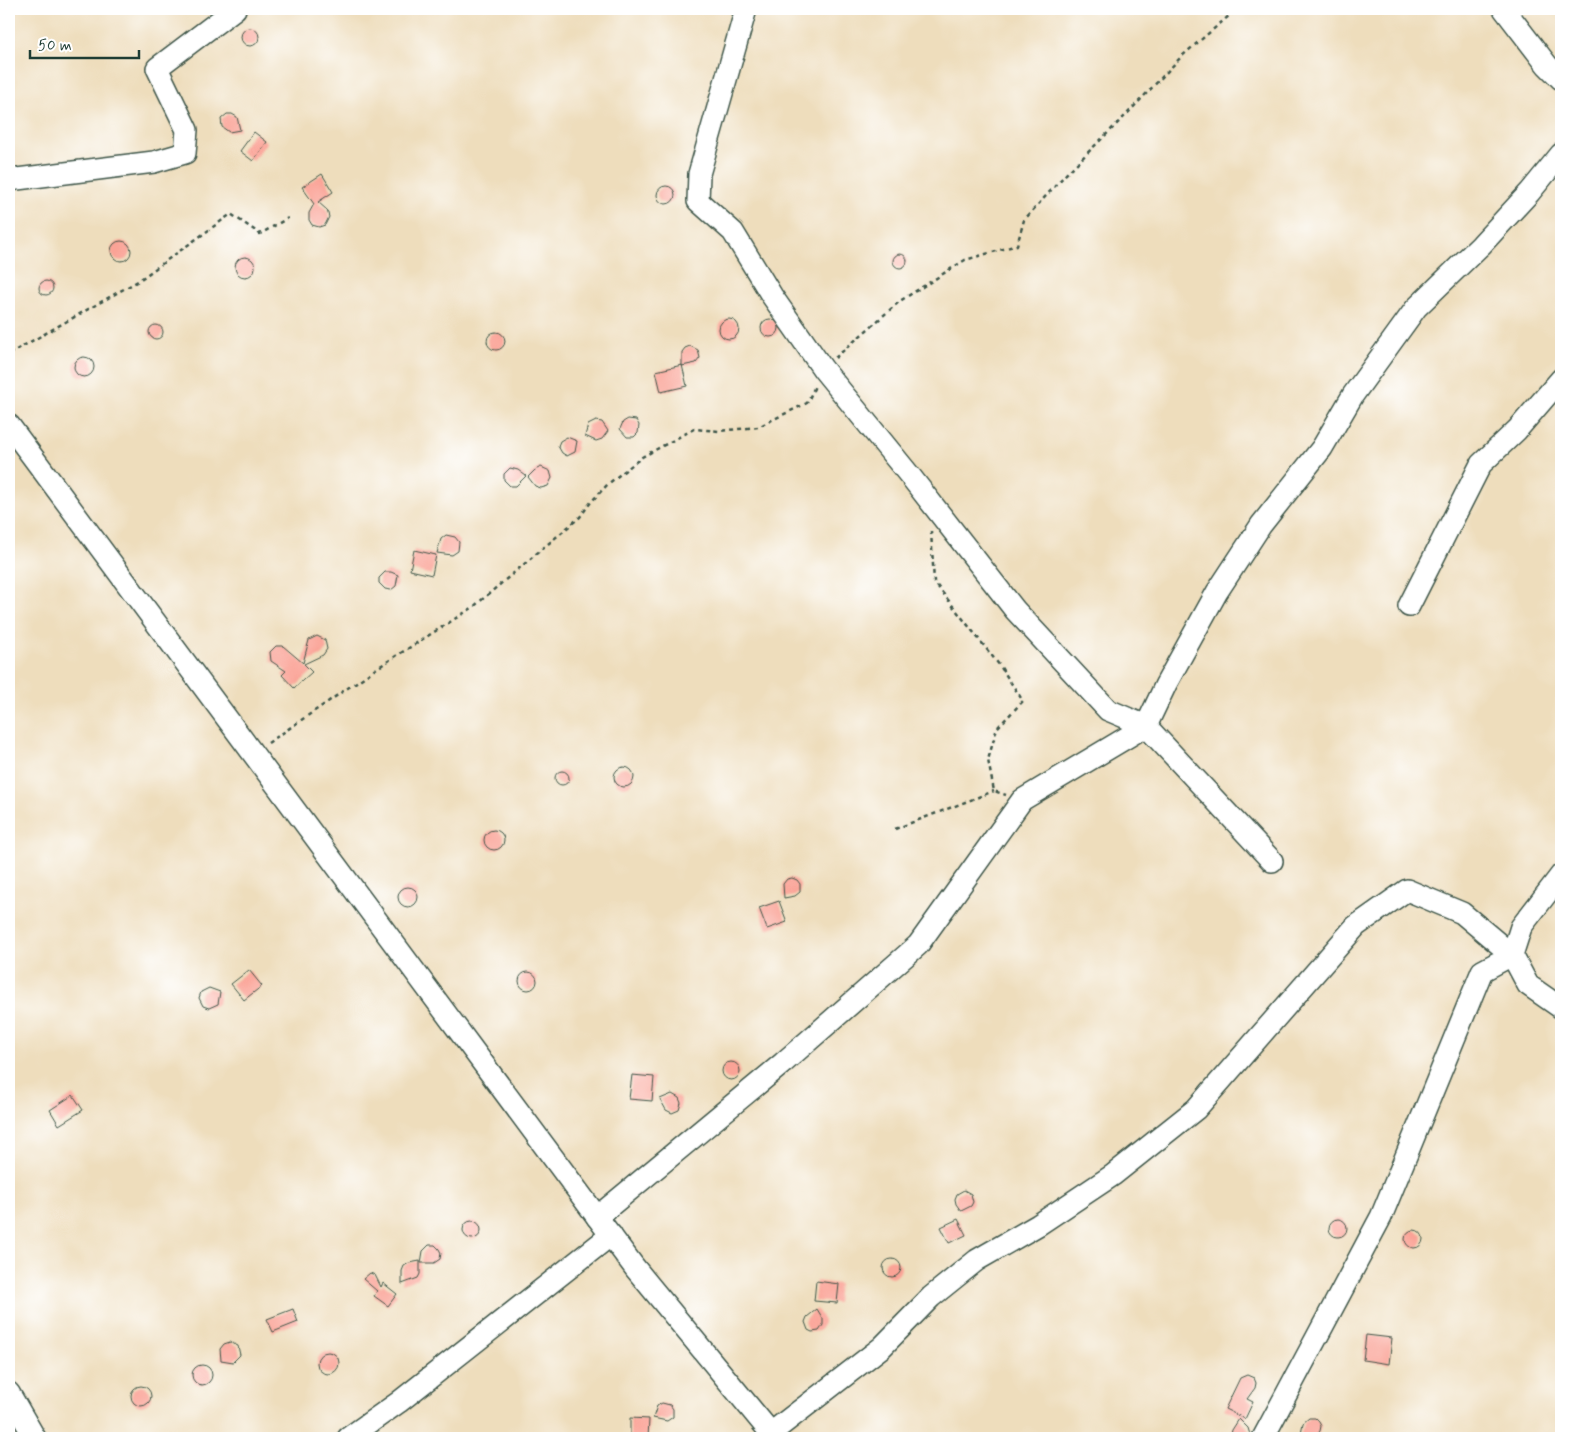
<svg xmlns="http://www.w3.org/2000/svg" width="1570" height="1447" font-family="Mynerve,sans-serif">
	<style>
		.building { fill: #faa396 }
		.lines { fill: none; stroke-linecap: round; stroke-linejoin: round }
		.minor-casing { stroke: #3e5548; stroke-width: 24 }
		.path { stroke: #3e5548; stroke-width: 2.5; stroke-dasharray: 4 4; stroke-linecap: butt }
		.minor { stroke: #fff; stroke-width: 21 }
	</style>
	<rect width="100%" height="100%" fill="#fff"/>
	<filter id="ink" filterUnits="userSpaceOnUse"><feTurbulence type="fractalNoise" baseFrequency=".02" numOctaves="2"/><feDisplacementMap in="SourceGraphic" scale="10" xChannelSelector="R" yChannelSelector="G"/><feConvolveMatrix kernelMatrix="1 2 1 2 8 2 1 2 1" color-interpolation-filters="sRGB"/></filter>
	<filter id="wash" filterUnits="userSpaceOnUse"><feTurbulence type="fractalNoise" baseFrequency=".0096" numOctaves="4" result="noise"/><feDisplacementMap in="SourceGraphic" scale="20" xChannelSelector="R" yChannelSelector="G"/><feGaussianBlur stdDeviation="1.12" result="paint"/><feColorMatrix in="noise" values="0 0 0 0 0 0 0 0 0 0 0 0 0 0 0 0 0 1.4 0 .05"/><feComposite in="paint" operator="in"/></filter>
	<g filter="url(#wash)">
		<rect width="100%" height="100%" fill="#eeddbc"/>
		<g id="blocks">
			<g class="building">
				<circle cx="250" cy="37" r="9"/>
				<path d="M227,114H232L237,117L240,130L229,132L222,127L221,119Z"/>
				<path d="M254,132L267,142L253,161L240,151Z"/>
				<path d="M322,174L333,192L318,202L327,210L329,217L325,225L319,227L312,225L309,220V213L314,204L302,187Z"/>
				<circle cx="666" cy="195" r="9"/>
				<circle cx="121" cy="251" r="10"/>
				<circle cx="900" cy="261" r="7"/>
				<circle cx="245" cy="267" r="10"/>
				<circle cx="46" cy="288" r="7"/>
				<circle cx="729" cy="329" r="10"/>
				<circle cx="770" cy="328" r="9"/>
				<circle cx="156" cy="332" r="7"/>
				<circle cx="496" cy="341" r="9"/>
				<path d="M690,346L698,350L700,358L696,363L682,366V352L685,348Z"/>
				<circle cx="84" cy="367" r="10"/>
				<path d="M682,365L687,386L661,392L656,371Z"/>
				<path d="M628,419L636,420L639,425L638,433L634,437H627L620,429L623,422Z"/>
				<path d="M596,421L602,422L608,431L602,439L596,441L585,436L588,425Z"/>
				<path d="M567,437L577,441L575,452L567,456L562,453L558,446L560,441Z"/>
				<path d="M541,467L550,471L552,478L548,486L541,488L535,486L528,477L535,470Z"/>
				<path d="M510,468L518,470L526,476L516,486H510L504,480V474Z"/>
				<path d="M446,535L455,537L459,542L458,551L452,555L437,553L441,539Z"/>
				<path d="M414,550L436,555L432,575L410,570Z"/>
				<path d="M385,572H391L398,575L396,586L391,590L385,589L379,583V578Z"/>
				<path d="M317,636L325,640L327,649L323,655L304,664L312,672L294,688L282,675L286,671L271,661L270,652L276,646H283L303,663L309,640Z"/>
				<circle cx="624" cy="777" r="10"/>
				<circle cx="562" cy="778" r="7"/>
				<circle cx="494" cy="840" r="10"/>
				<path d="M792,878L797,880L800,884V892L795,896L784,898L783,884L787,879Z"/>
				<circle cx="408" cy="897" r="10"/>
				<path d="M779,901L787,922L767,929L759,908Z"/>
				<path d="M249,970L262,986L244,1000L231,984Z"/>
				<circle cx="528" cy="981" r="9"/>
				<path d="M209,988L220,992L218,1004L209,1008L203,1006L199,998L201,992Z"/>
				<circle cx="731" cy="1071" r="9"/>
				<path d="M632,1075L654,1077L652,1101L629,1099Z"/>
				<path d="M672,1094L679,1098L681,1103L679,1110L672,1113L666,1110L660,1099Z"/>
				<path d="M73,1095L83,1110L59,1125L50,1110Z"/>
				<path d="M964,1190L971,1194L973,1202L971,1206L961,1211L956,1204L955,1199L957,1194Z"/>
				<circle cx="1338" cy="1228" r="9"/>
				<path d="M958,1219L966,1235L949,1243L941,1227Z"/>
				<circle cx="472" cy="1230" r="9"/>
				<circle cx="1414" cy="1239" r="9"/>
				<path d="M429,1245H435L439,1249L441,1253L440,1259L434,1263H421L423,1251Z"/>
				<circle cx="892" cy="1268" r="9"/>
				<path d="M420,1261V1274L418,1278L402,1284V1271L404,1266L409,1263Z"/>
				<path d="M370,1273L375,1275L381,1287L383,1283L397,1294L388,1306L374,1296L377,1291L363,1279Z"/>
				<path d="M816,1281L839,1284L837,1303L814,1301Z"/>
				<path d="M293,1309L298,1322L273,1332L267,1319Z"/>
				<path d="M817,1309L823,1319V1325L819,1331L812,1332L808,1330L805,1322L807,1317Z"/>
				<path d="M1366,1335L1392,1338L1389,1364L1363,1360Z"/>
				<path d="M230,1342L238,1346L240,1355L233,1362L221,1360L220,1349L224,1344Z"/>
				<circle cx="328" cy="1363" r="11"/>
				<circle cx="202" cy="1375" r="10"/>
				<path d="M1247,1375L1254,1378L1256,1383L1255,1388L1247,1399L1253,1402L1245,1419L1225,1409L1240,1378Z"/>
				<circle cx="141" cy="1396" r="10"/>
				<path d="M662,1403L670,1405L673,1409V1417L667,1421L653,1418L657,1406Z"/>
				<path d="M630,1418L649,1419L648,1438H630Z"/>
				<path d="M1309,1418H1315L1319,1422L1321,1426L1320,1431L1317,1435L1309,1438H1300L1303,1423Z"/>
				<path d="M1239,1419L1248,1428L1251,1438H1230L1232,1430Z"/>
			</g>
		</g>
	</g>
	<g filter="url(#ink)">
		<use href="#blocks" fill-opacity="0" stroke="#3e5548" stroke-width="1"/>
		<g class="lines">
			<defs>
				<g id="minor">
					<path d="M746,9L699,174L698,201L733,232L772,296L823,369L911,477L1015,610L1108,710L1146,726L1272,861"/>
					<path d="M1504,9L1547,65L1561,79"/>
					<path d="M9,180L154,162L185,153L187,130L157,68L235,9"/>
					<path d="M9,425L635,1268L775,1438"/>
					<path d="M1409,606L1481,464L1517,430L1561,379"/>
					<path d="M1561,875L1521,927L1512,955L1528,985L1561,1008"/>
					<path d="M597,1217L783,1063L918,945L1022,800L1146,726L1166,684L1217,592L1261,525L1322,448L1353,395L1416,308L1481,245L1530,192L1561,154"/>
					<path d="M9,1393L35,1438"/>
					<path d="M771,1433L882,1347L931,1297L977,1260L1038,1225L1113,1175L1196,1109L1356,926L1407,890L1462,913L1512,955L1482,971L1381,1217L1263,1438"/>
					<path d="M348,1438L399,1402L611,1235"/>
				</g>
			</defs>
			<use href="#minor" class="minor-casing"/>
			<g class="path">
				<path d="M9,354L138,281L231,214L260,234L288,218"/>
				<path d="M835,358L900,301L965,260L1017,245L1024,220L1066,174L1126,115L1182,56L1237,9"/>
				<path d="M931,531L934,582L1000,666L1023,701L997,728L988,760L994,791L1006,795"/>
				<path d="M268,743L374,670L472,608L580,517L591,502L608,484L642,457L694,429L719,431L758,427L807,403L815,386"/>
				<path d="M895,829L994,791"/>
			</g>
			<use href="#minor" class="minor"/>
		</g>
	</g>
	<rect width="1570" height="1447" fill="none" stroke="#fff" stroke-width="30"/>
	<path d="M30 50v8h109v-8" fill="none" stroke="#1f3d34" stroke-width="2.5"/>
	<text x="38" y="50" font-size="15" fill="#1f3d34" stroke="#ffffff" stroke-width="4" paint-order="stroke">50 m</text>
</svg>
